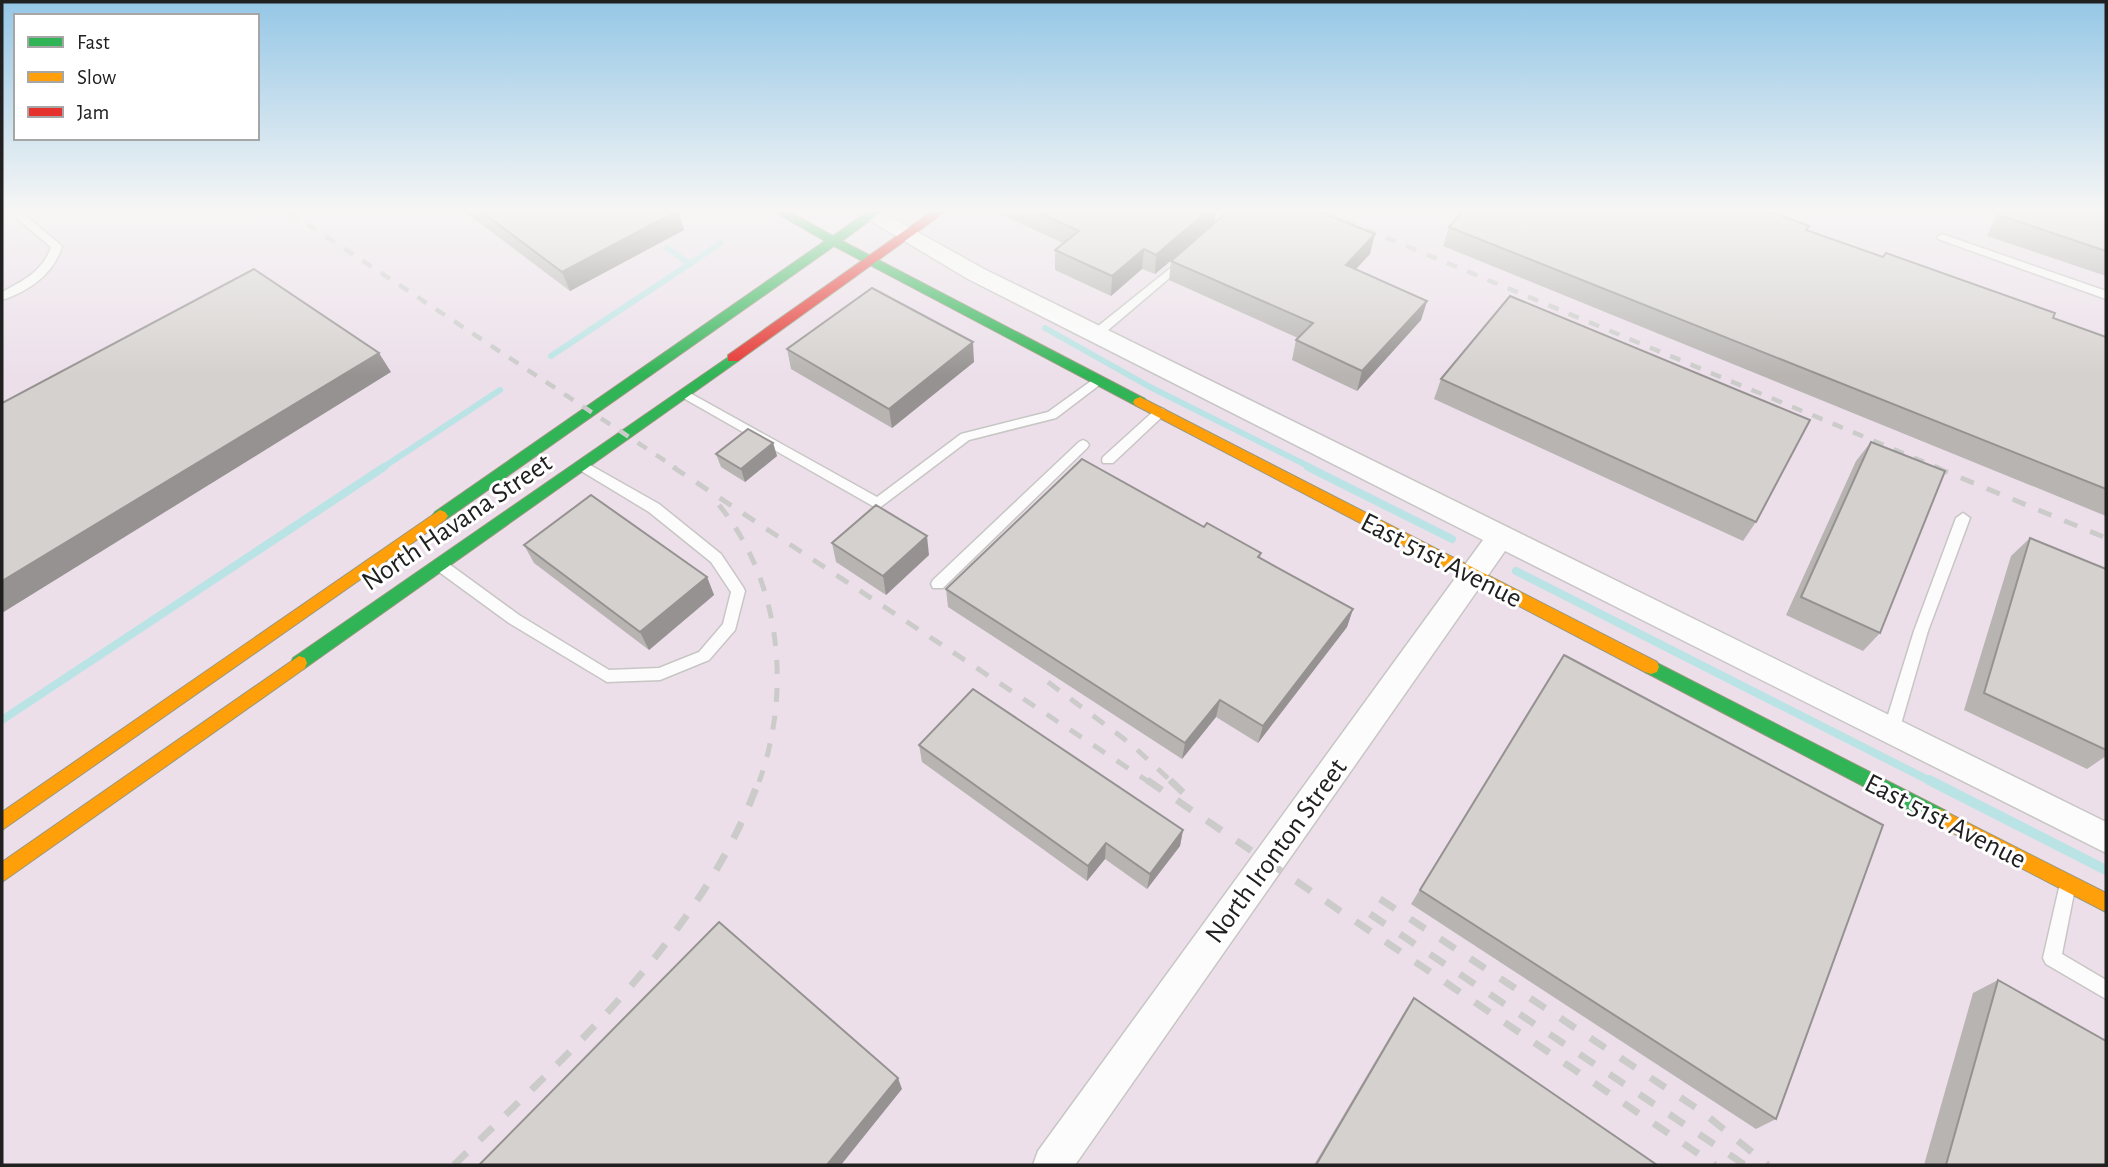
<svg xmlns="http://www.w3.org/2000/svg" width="2108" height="1167" font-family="'Alegreya Sans',sans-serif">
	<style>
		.industrial { fill: #ecdfea }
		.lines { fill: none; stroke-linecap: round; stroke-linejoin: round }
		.stream-far2 { stroke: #b9e3e4; stroke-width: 6 }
		.stream-far1 { stroke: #b9e3e4; stroke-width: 8 }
		.stream { stroke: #b9e3e4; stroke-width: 10 }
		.lane-casing { stroke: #c7c6c4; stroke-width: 3 }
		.street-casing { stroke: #c7c6c4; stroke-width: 3 }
		.fast-casing { stroke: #99977f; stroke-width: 2 }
		.slow-casing { stroke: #99977f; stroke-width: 2 }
		.jam-casing { stroke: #99977f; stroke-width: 2 }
		.lane { fill: #fcfcfc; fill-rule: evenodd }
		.street { fill: #fcfcfc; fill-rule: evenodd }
		.fast { fill: #30b455; fill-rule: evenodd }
		.slow { fill: #ff9f0a; fill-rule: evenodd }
		.jam { fill: #e5322d; fill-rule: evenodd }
		.rail-far2 { stroke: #cbcbca; stroke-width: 4.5; stroke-dasharray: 11 11; stroke-linecap: butt }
		.rail-far1 { stroke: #cbcbca; stroke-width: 5; stroke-dasharray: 14 14; stroke-linecap: butt }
		.rail { stroke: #cbcbca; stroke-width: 7; stroke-dasharray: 18 18; stroke-linecap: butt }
		.wall { fill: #b7b4b2 }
		.shaded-wall { fill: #959291 }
		.building { fill: #d5d1cf; stroke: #959291; stroke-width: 2 }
		.labels { text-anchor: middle; stroke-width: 6; stroke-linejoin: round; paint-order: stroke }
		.street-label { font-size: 28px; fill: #202020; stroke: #fff }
	</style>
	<rect width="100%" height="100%" fill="#eeebe8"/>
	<rect class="industrial" x="2" y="212" width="2104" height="953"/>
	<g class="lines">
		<g class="stream-far2">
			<path d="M667,248L690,264"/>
			<path d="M1045,328L1150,387L1312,468"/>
			<path d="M551,356L721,243"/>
			<path d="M382,468L500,390"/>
		</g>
		<g class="stream-far1">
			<path d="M1308,467L1452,539"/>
			<path d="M1516,571L1932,782"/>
			<path d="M2,720L384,467"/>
		</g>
		<path class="stream" d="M1929,780L2106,870"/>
		<defs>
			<g id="lane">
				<path d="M9,212H21L62,246C54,274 29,291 2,300V292C23,281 43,271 51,247Z"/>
				<path d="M1942,234L2106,291V299L1938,239L1937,237Z"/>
				<path d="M1183,258L1187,259V263L1100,337H1092V331Z"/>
				<path d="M1098,376L1104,380L1102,383L1056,418L969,440L878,509L678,395L684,391L688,392L877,497L961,434L1048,412Z"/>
				<path d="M1160,408L1164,409L1166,412L1164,415L1113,463H1103L1102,460L1103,457L1156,409Z"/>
				<path d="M1083,440L1087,442L1089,445L1087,448L943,588H933L931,584L933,580L1079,442Z"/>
				<path d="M583,461L659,504L721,554L743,587L745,591L735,630L709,660L660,680L607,682L509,623L435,569L433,565L435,561H445L519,615L609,670L659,668L699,652L723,624L731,592L711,562L649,512L578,469L577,466L578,463Z"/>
				<path d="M1963,513L1970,518L1928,631L1899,731L1896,736L1891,738L1886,736L1883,731L1914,631L1956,518Z"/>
				<path d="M2067,880L2073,882L2075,888L2062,954L2106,980V999L2046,964L2043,958L2059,888L2061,882Z"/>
			</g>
			<path id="street" d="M856,212H882L984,269L2106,822V853L1505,551L1075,1165H1033L1038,1151L1483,540L968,279Z"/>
			<g id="fast">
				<path d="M775,212H790L833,236L867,212H881L842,241L1145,399L1147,402L1140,407L1135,405L834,246L445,520H435L432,516L435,512L825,241Z"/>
				<path d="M733,354L738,355V361L305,668L299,670L293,668L291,663L293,658Z"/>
				<path d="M1651,660L1946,811L1949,817L1946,823L1940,825L1934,823L1645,672L1643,667L1645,662Z"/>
			</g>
			<g id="slow">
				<path d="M1140,397L1657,662L1659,667L1657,672L1651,674L1645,672L1135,405L1133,402L1135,399Z"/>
				<path d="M440,510L445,512L448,516L445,520L2,830V812Z"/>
				<path d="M299,656L305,658L307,663L305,668L2,882V862Z"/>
				<path d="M1940,809L2106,893V912L1934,823L1931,817L1934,811Z"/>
			</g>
			<path id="jam" d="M931,212H945L738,361H728V355Z"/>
		</defs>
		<use href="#lane" class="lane-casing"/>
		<use href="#street" class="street-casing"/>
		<use href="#fast" class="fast-casing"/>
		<use href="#slow" class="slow-casing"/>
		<use href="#jam" class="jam-casing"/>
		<use href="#lane" class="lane"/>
		<use href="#street" class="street"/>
		<use href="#fast" class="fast"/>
		<use href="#slow" class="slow"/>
		<use href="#jam" class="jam"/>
		<g class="rail-far2">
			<path d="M289,212L676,468"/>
			<path d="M1325,212L1939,468"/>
		</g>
		<g class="rail-far1">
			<path d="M673,467L1149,782"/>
			<path d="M1935,467L2106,538"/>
			<path d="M719,505C781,581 792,691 759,782"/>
			<path d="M1048,682L1131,744L1172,782"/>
		</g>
		<g class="rail">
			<path d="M1147,780L1715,1165"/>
			<path d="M1170,780L1193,802"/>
			<path d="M1380,899L1701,1111L1768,1165"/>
			<path d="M1370,914L1745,1165"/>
			<path d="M708,938L727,918"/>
			<path d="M454,1165C570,1051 702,937 759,780"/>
		</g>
	</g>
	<g class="wall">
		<path d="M465,212H678L684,230L570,291Z"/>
		<path d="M1002,212H1215L1214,224L1155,274L1142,269L1111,296L1055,270V250L1063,243L1002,215Z"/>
		<path d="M1998,212H2106V276L1987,236Z"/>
		<path d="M1449,227L1806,230L2106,337V516L1443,246Z"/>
		<path d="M1370,254L1355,270L1427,301L1421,320L1357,391L1292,360L1296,340L1298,338L1169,280L1171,261Z"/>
		<path d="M787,349L974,362L892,428L791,369Z"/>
		<path d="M1441,379L1756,522L1743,541L1434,399Z"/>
		<path d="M1871,442L1880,633L1863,651L1786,615L1856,461Z"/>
		<path d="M773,443L777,456L745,482L721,467L716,454Z"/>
		<path d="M1204,527L1261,553L1260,558L1353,609L1347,627L1258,743L1216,717L1182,759L948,607L946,589Z"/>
		<path d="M2030,538L2106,569V756L2087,769L1964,710L2011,556Z"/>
		<path d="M832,543L929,555L886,595L836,562Z"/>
		<path d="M524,545L707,577L714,595L649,650L534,563Z"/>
		<path d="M1564,655L1776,1119L1756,1129L1411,904Z"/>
		<path d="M919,745L1183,830L1180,846L1147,889L1105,859L1087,881L922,762Z"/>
		<path d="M1998,980L2106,1165H1924L1973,993Z"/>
		<path d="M1414,998L1657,1165H1314L1405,1011Z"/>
	</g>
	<g class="shaded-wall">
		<path d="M675,212H678L684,230L570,291L562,272Z"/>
		<path d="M1206,212H1215L1214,224L1155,274L1156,255Z"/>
		<path d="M1375,234L1370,254L1341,285L1346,265Z"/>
		<path d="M1144,249L1142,269L1111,296L1112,276Z"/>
		<path d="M1427,301L1421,320L1357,391L1362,371Z"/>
		<path d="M973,342L974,362L892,428L889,409Z"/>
		<path d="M379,353L391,372L2,613V581Z"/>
		<path d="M773,443L777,456L745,482L741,469Z"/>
		<path d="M927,536L929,555L886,595L883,576Z"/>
		<path d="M707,577L714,595L649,650L640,632Z"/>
		<path d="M1353,609L1347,627L1258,743L1263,726Z"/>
		<path d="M1220,700L1216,717L1182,759L1185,743Z"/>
		<path d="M1183,830L1180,846L1147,889L1150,874Z"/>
		<path d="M1106,843L1105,859L1087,881L1088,866Z"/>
		<path d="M898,1078L902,1089L841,1165H827Z"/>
	</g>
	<g class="building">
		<path d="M482,212H675L562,272Z"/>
		<path d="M1038,212H1206L1156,255L1144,249L1112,276L1055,250L1079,231Z"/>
		<path d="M1227,212H1320L1375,234L1346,265L1427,301L1362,371L1296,340L1313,323L1171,261Z"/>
		<path d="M1462,212H1771L1809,226L1806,230L1883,257L1886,253L2055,313L2053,318L2106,337V489L1449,227Z"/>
		<path d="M2003,212H2106V251L2002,216Z"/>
		<path d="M254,269L379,353L2,581V403Z"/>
		<path d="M872,288L973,342L889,409L787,349Z"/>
		<path d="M1510,296L1810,420L1756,522L1441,379Z"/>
		<path d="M748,429L773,443L741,469L716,454Z"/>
		<path d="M1871,442L1945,471L1880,633L1801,597Z"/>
		<path d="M1082,459L1204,527L1207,523L1261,553L1258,557L1353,609L1263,726L1220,700L1185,743L946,589Z"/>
		<path d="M591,495L707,577L640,632L524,545Z"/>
		<path d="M876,505L927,536L883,576L832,543Z"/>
		<path d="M2030,538L2106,569V750L1984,693Z"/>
		<path d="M1564,655L1883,825L1776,1119L1420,890Z"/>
		<path d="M973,689L1183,830L1150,874L1106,843L1088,866L919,745Z"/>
		<path d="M719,922L898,1078L827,1165H479Z"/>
		<path d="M1998,980L2106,1041V1165H1946Z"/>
		<path d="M1414,998L1657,1165H1316Z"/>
	</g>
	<linearGradient id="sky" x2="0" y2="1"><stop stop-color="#95c7e6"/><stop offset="0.56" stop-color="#f7f6f5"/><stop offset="1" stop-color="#f7f6f5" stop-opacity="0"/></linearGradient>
	<rect width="2108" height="376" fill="url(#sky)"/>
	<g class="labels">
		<g class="street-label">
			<text transform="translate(456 521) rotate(-34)" y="10">North Havana Street</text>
			<text transform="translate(1442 559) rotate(27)" y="10">East 51st Avenue</text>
			<text transform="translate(1946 820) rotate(27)" y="10">East 51st Avenue</text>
			<text transform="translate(1275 850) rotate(-54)" y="10">North Ironton Street</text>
		</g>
	</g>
	<rect width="2108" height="1167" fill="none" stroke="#202020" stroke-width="7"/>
	<rect x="14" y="14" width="245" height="126" fill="#ffffff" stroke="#a6a6a6" stroke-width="2"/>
	<rect x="28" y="37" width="35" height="10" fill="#30b455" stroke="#a6a6a6" stroke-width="2"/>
	<text x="77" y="49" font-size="21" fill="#202020">Fast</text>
	<rect x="28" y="72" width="35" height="10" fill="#ff9f0a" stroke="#a6a6a6" stroke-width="2"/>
	<text x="77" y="84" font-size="21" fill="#202020">Slow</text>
	<rect x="28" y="107" width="35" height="10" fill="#e5322d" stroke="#a6a6a6" stroke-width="2"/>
	<text x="77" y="119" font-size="21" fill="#202020">Jam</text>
</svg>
